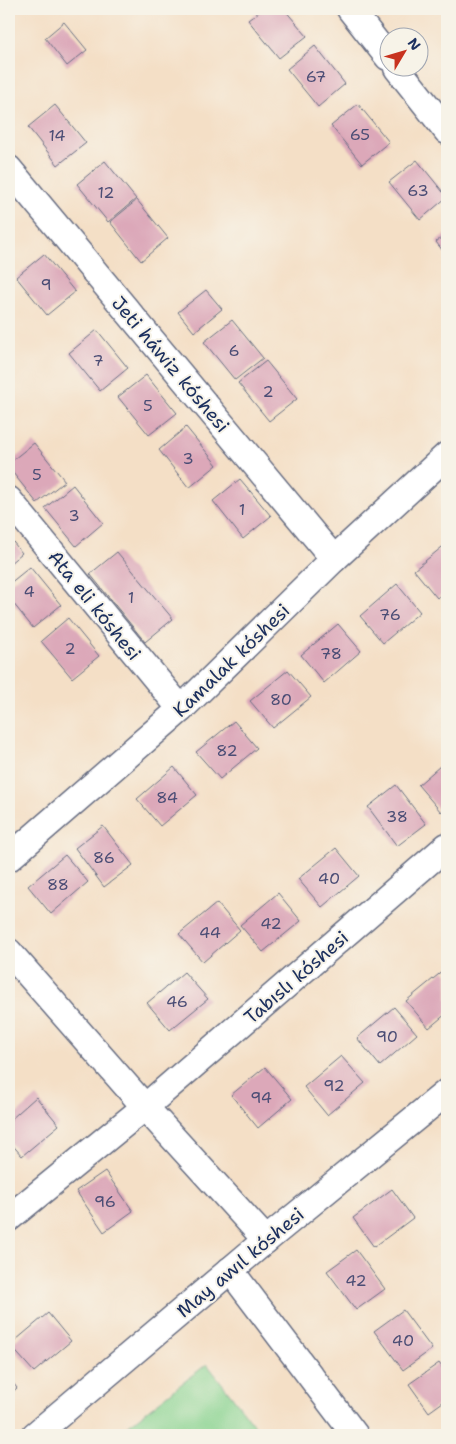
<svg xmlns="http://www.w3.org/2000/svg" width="456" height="1444" font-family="'Shantell Sans',sans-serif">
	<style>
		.green { fill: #88d390; stroke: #528177 }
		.building { fill: #dca8b9 }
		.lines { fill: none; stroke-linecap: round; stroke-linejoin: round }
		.minor-casing { stroke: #676d82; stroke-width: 29 }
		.minor { stroke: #fff; stroke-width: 26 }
		.labels { text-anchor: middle; stroke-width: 4; stroke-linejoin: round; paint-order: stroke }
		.number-label { font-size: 16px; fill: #4b4d75 }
		.street-label { font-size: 19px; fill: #1b2f5e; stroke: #f7f3e8 }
	</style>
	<rect width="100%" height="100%" fill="#f7f3e8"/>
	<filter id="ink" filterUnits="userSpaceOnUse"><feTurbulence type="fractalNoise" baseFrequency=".02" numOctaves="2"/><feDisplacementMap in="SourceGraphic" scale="10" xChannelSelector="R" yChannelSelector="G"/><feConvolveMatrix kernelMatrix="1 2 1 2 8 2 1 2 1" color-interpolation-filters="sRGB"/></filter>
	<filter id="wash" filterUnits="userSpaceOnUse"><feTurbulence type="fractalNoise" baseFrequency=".0096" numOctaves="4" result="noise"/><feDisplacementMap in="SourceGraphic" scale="20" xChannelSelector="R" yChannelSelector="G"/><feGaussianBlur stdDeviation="1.12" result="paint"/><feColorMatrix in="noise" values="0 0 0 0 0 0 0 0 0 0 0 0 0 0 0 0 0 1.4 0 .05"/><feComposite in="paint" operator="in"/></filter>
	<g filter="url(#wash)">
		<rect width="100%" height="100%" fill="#f4dfc6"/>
		<path class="green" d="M207,1364L258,1430L251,1435H116Z"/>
		<g id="blocks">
			<g class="building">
				<path d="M263,9H284L307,36L279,58L248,20Z"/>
				<path d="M64,22L87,50L67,66L45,38Z"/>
				<path d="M315,46L345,84L318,107L287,69Z"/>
				<path d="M358,104L389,142L362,164L331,126Z"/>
				<path d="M55,105L86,143L58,165L28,127Z"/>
				<path d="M417,160L447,197L420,220L389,182Z"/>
				<path d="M105,161L136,199L108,222L77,184Z"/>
				<path d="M137,200L168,238L141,261L110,222Z"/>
				<path d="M447,233V256L436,242Z"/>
				<path d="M44,254L75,292L47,315L16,277Z"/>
				<path d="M206,290L222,309L194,332L178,312Z"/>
				<path d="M232,320L263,358L235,380L204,342Z"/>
				<path d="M97,330L128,368L100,391L69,353Z"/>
				<path d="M266,361L297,399L269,421L238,383Z"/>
				<path d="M146,375L177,413L149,435L118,397Z"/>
				<path d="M186,427L217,465L189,488L159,450Z"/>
				<path d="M34,443L65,481L37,503L9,468V463Z"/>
				<path d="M240,479L271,516L243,539L213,501Z"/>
				<path d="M73,485L103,523L76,546L45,508Z"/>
				<path d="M9,537L22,553L9,564Z"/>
				<path d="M447,543V590L437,598L414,570Z"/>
				<path d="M117,552L173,619L145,642L90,574Z"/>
				<path d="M30,567L61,605L33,628L9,598V584Z"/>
				<path d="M397,584L420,612L383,643L360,616Z"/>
				<path d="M68,618L99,656L72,678L41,641Z"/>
				<path d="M338,624L361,651L324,683L301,655Z"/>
				<path d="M288,670L311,697L273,728L250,701Z"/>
				<path d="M234,721L257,748L220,779L196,752Z"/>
				<path d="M447,760V807L441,812L418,785Z"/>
				<path d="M174,767L197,795L160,826L137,799Z"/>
				<path d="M396,785L426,824L397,846L368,807Z"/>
				<path d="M103,826L133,865L104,887L75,848Z"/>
				<path d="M336,848L359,876L322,907L298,879Z"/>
				<path d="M65,855L88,882L51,914L28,886Z"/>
				<path d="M278,893L301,921L263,952L240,925Z"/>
				<path d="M217,903L240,930L203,962L179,934Z"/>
				<path d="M444,970L447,974V1013L429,1028L406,1001Z"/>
				<path d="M184,972L208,999L170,1030L147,1003Z"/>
				<path d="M394,1007L417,1034L380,1066L357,1038Z"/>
				<path d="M341,1056L365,1083L327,1115L304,1087Z"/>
				<path d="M265,1067L292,1099L258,1128L231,1095Z"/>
				<path d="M36,1097L59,1125L22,1156L9,1141V1121Z"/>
				<path d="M105,1171L133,1211L104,1232L76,1191Z"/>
				<path d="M392,1189L413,1218L374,1247L353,1218Z"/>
				<path d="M356,1250L385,1289L356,1310L327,1271Z"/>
				<path d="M403,1310L432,1349L403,1370L374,1331Z"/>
				<path d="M48,1313L71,1341L34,1372L10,1345Z"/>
				<path d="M439,1363L447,1374V1399L429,1412L409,1384Z"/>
				<path d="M9,1378L17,1388L9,1395Z"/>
			</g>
		</g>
	</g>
	<g filter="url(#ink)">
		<use href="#blocks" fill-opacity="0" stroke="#676d82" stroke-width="1"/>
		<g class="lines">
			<defs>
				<g id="minor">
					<path d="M350,9L388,57"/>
					<path d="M397,68L447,131"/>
					<path d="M9,169L334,559"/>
					<path d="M9,500L181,709"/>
					<path d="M9,858L181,709L334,559L447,455"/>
					<path d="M9,952L145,1107L266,1240"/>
					<path d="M9,1218L145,1107L447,846"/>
					<path d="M230,1270L355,1435"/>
					<path d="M35,1435L266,1240L447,1092"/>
				</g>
			</defs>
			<use href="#minor" class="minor-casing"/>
			<use href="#minor" class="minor"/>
		</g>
	</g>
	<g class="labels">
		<g class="number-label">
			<text x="316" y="82">67</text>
			<text x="360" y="140">65</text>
			<text x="57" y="141">14</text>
			<text x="418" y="196">63</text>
			<text x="106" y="198">12</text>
			<text x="46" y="290">9</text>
			<text x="234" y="356">6</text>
			<text x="98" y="366">7</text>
			<text x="268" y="397">2</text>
			<text x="148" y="411">5</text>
			<text x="188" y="464">3</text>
			<text x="37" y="480">5</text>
			<text x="242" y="515">1</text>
			<text x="74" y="521">3</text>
			<text x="29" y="597">4</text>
			<text x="131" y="603">1</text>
			<text x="390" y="620">76</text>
			<text x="70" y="654">2</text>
			<text x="331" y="659">78</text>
			<text x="281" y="705">80</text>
			<text x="227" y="756">82</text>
			<text x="167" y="803">84</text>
			<text x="397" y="822">38</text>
			<text x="104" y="863">86</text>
			<text x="329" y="884">40</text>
			<text x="58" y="890">88</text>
			<text x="271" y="929">42</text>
			<text x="210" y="938">44</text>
			<text x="177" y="1007">46</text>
			<text x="387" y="1042">90</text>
			<text x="334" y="1091">92</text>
			<text x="261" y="1103">94</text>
			<text x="105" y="1207">96</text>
			<text x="356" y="1286">42</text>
			<text x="403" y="1346">40</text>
		</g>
		<g class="street-label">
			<text transform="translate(171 364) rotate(50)" y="7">Jeti háwiz kóshesi</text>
			<text transform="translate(95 605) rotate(51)" y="7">Ata eli kóshesi</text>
			<text transform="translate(231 660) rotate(-44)" y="7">Kamalak kóshesi</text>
			<text transform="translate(296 977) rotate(-41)" y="7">Tabıslı kóshesi</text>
			<text transform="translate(240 1262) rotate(-40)" y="7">May awıl kóshesi</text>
		</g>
	</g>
	<rect width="456" height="1444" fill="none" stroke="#f7f3e8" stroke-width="30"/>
	<g transform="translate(404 52) rotate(52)"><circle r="24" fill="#f7f3e8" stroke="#9fa5b1"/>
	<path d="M0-4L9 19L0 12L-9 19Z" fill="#c8321e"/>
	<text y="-8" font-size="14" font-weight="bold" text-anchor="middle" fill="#1b2f5e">N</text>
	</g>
</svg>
